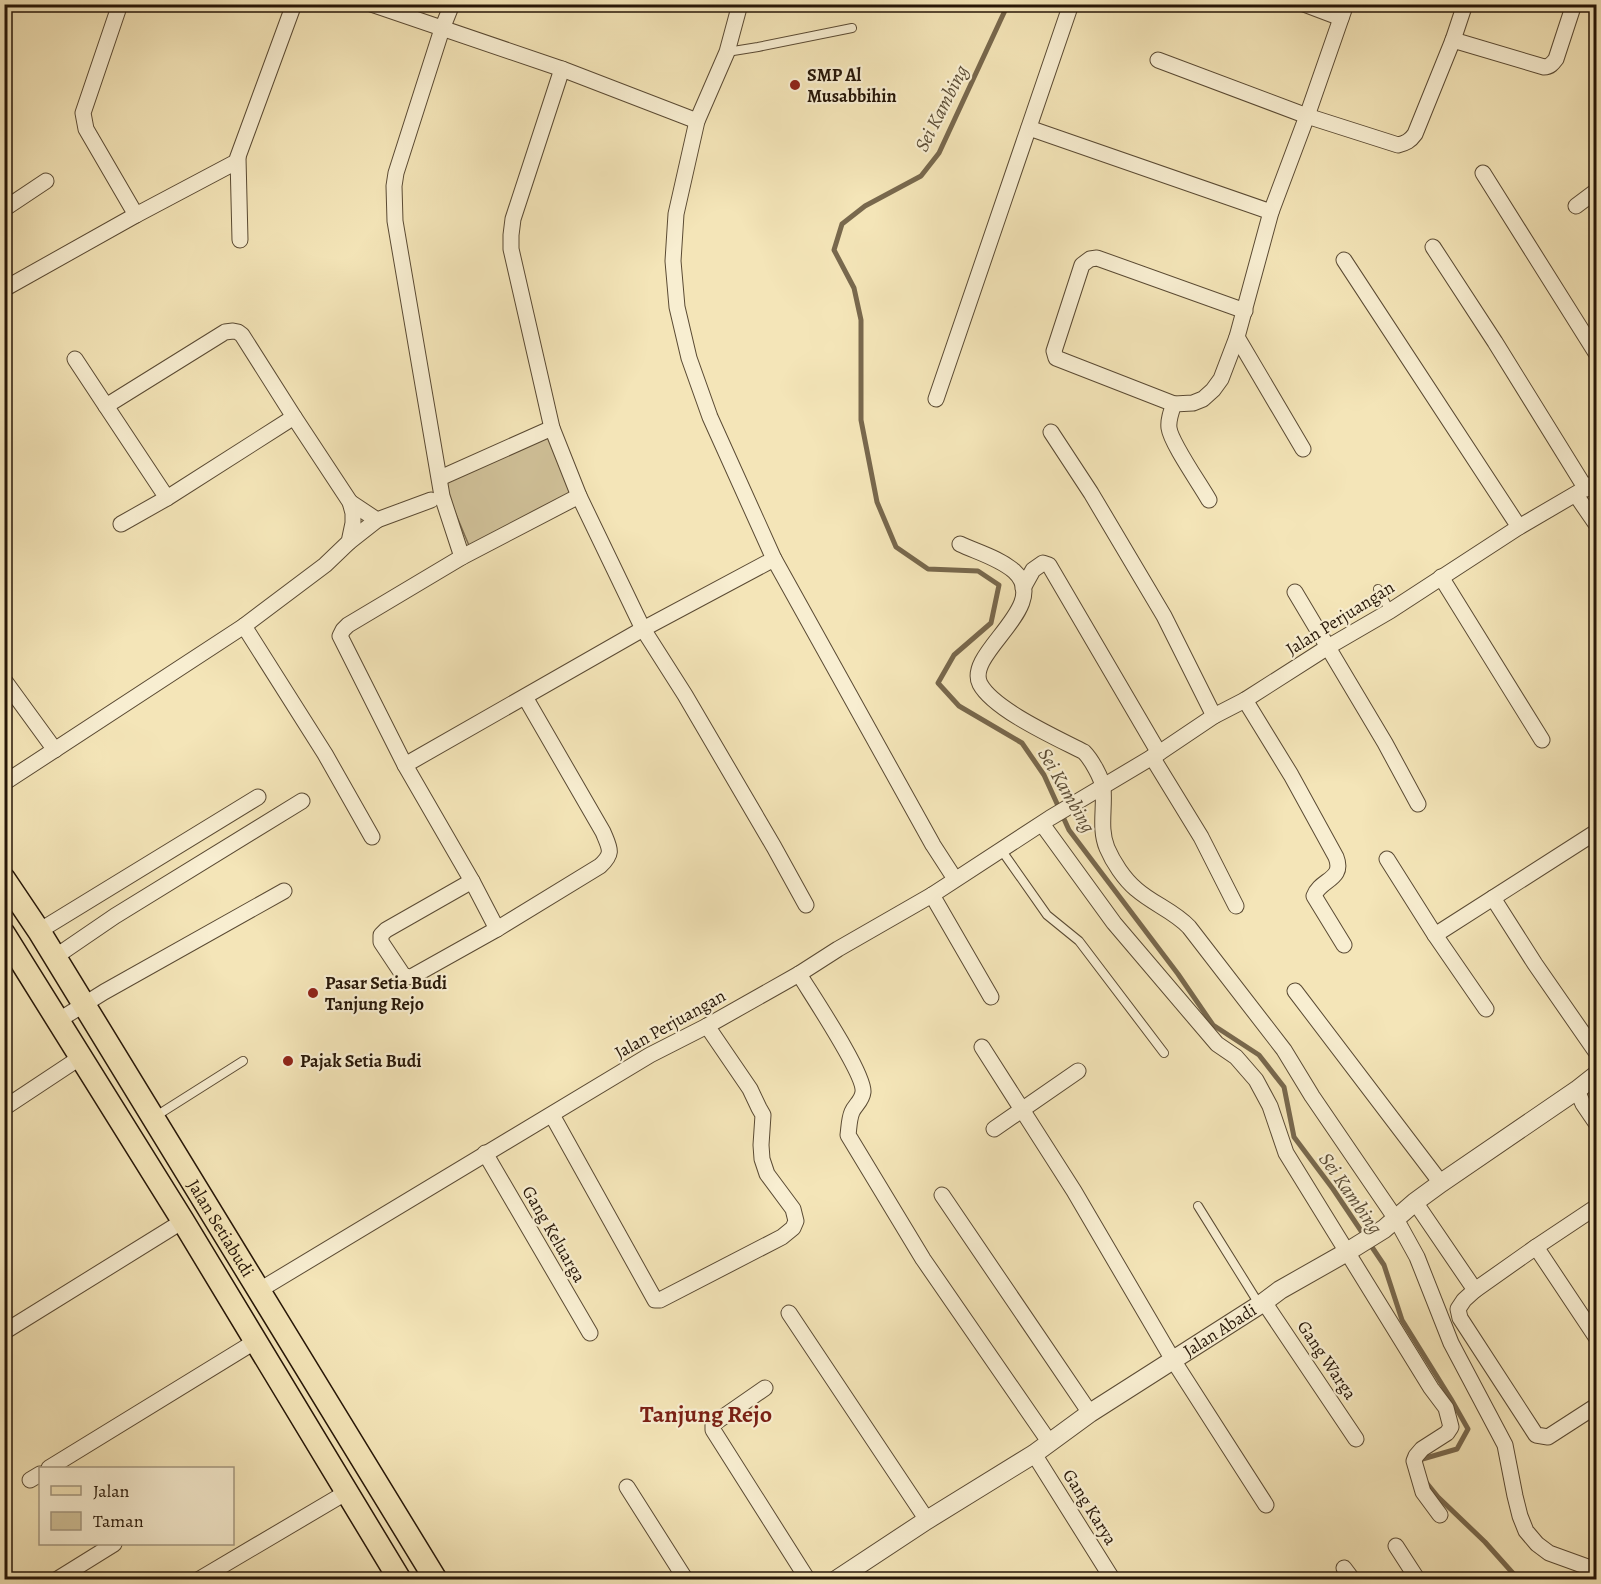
<svg xmlns="http://www.w3.org/2000/svg" width="1601" height="1584" font-family="Alegreya,serif">
	<style>
		.green { fill: #d1c29a; stroke: #7c6c50; stroke-width: 1.5 }
		.lines { fill: none; stroke-linecap: round; stroke-linejoin: round }
		.stream { stroke: #78684d; stroke-width: 5 }
		.service-casing { stroke: #5a4a33; stroke-width: 10 }
		.minor-casing { stroke: #5a4a33; stroke-width: 17 }
		.tertiary-casing { stroke: #5a4a33; stroke-width: 20 }
		.primary-casing { stroke: #261607; stroke-width: 25 }
		.service { stroke: #f8eed1; stroke-width: 8 }
		.minor { stroke: #f8eed1; stroke-width: 15 }
		.tertiary { stroke: #f8eed1; stroke-width: 18 }
		.primary { stroke: #f4e5b8; stroke-width: 22 }
		.poi-dot { fill: #8f2418; stroke: #f8eed1; stroke-width: 2 }
		.labels { text-anchor: middle; stroke-width: 4.5; stroke-linejoin: round; paint-order: stroke }
		.poi-label { font-size: 18px; font-weight: bold; fill: #261607; stroke: #f8eed1; text-anchor: start }
		.street-label { font-size: 18px; fill: #261607; stroke: #f8eed1 }
		.water-label { font-size: 20px; font-style: italic; fill: #5c4d36; stroke: #f8eed1 }
		.district-label { font-size: 24px; font-weight: bold; fill: #7a1f14; stroke: #f8eed1 }
	</style>
	<rect width="100%" height="100%" fill="#f4e5b8"/>
	<filter id="stains"><feTurbulence type="fractalNoise" baseFrequency=".00333" numOctaves="4"/><feColorMatrix values="0 0 0 0 .2 0 0 0 0 .09 0 0 0 0 .02 0 0 0 .5 -.17"/></filter>
	<radialGradient id="worn" r=".72"><stop offset=".6" stop-color="#630" stop-opacity="0"/><stop offset="1" stop-color="#630" stop-opacity=".3"/></radialGradient>
	<path class="green" d="M549,431L576,493L470,548L442,481Z"/>
	<g class="lines">
		<g class="stream">
			<path d="M1008,4L939,153L921,176L865,206L842,224L834,250L854,288L861,320V420L877,502L896,547L928,569L978,571L999,585L991,623L954,655L938,683L959,706L1022,743L1044,775L1069,830L1178,974L1213,1025L1259,1055L1284,1087L1294,1137L1333,1189L1384,1265L1402,1320L1451,1399L1468,1429L1457,1449L1419,1460"/>
			<path d="M1425,1481L1438,1497L1485,1542L1519,1580"/>
		</g>
		<defs>
			<g id="service">
				<path d="M727,52L758,47L852,28"/>
				<path d="M1378,589L1390,611"/>
				<path d="M1002,851L1047,915L1079,941L1164,1053"/>
				<path d="M156,1116L243,1061"/>
				<path d="M1198,1206L1259,1304"/>
			</g>
			<g id="minor">
				<path d="M120,4L83,113L86,129L136,215"/>
				<path d="M371,4L562,69L697,121"/>
				<path d="M452,4L442,29L396,173L394,186L395,221L442,496L462,557"/>
				<path d="M740,4L727,52L697,121L676,214L673,261L677,307L689,358L710,417L774,559L933,845L955,879"/>
				<path d="M1304,4L1341,18"/>
				<path d="M1453,40L1544,67C1550,67 1553,63 1556,59L1574,4"/>
				<path d="M1158,60L1307,116L1398,145C1406,143 1410,141 1415,134L1453,40L1465,4"/>
				<path d="M562,69L513,219L511,235V249L552,428L579,496L643,629L685,695L774,847L806,905"/>
				<path d="M1029,128L1271,212"/>
				<path d="M238,158L240,240"/>
				<path d="M1483,173L1596,353"/>
				<path d="M1576,206L1596,191"/>
				<path d="M4,209L46,181"/>
				<path d="M1433,247L1495,342L1586,489"/>
				<path d="M1344,260L1519,527"/>
				<path d="M4,289L136,215L236,162L294,4"/>
				<path d="M1237,337L1303,449"/>
				<path d="M936,399L1071,4"/>
				<path d="M1174,404L1056,358L1054,351L1082,265L1090,259L1097,258L1245,311"/>
				<path d="M106,406L167,498"/>
				<path d="M1051,432L1091,493L1164,616L1214,716"/>
				<path d="M440,478L552,428"/>
				<path d="M1576,495L1596,524"/>
				<path d="M1209,500C1200,484 1171,443 1169,428C1168,420 1171,412 1174,404L1193,403L1203,399L1213,390L1221,379L1237,337L1271,212L1307,116L1346,4"/>
				<path d="M350,502L377,520L431,500"/>
				<path d="M121,524L167,498L294,417"/>
				<path d="M349,542L377,520"/>
				<path d="M960,544C977,552 999,558 1014,571C1053,606 964,653 980,684C994,710 1057,738 1084,752C1091,759 1102,778 1103,788C1105,808 1099,829 1107,848C1113,862 1124,879 1136,889C1153,904 1174,911 1189,927L1284,1050L1312,1096L1396,1219L1417,1257L1451,1343L1505,1445L1515,1496L1520,1516L1526,1531L1537,1544L1549,1553L1596,1570"/>
				<path d="M1441,577L1542,740"/>
				<path d="M1023,588L1033,570L1043,563L1049,565L1159,753"/>
				<path d="M1295,592L1385,743L1418,804"/>
				<path d="M244,626L325,754L372,837"/>
				<path d="M4,680L55,750"/>
				<path d="M1245,700L1291,775L1336,857C1345,880 1320,879 1314,896L1344,945"/>
				<path d="M1152,757L1201,837L1236,906"/>
				<path d="M405,765L643,629L774,559"/>
				<path d="M4,783L244,626L325,565L349,542L353,523V513L350,502L294,417L242,335L238,332L233,331L225,332L106,406L75,359"/>
				<path d="M1042,824L1114,923L1217,1044L1236,1057L1256,1080L1270,1106L1286,1153L1431,1388L1446,1408L1451,1427L1447,1433L1422,1449L1416,1456L1414,1461L1423,1492L1440,1515"/>
				<path d="M1387,859L1435,935L1486,1009"/>
				<path d="M472,881L386,930L381,935V942L403,975L408,977L413,976L497,929L600,866C614,853 610,849 603,832L525,697"/>
				<path d="M932,895L991,997"/>
				<path d="M1493,898L1535,964L1596,1052"/>
				<path d="M497,929L472,881L405,765L340,636L343,630L348,625L462,557L579,496"/>
				<path d="M39,931L258,797"/>
				<path d="M1435,935L1596,832"/>
				<path d="M55,957L115,916L302,801"/>
				<path d="M799,974C811,994 865,1074 863,1092C862,1101 855,1105 852,1112C849,1119 849,1128 848,1135L923,1259L1050,1443"/>
				<path d="M1295,991L1441,1183"/>
				<path d="M59,1020L104,992L284,891"/>
				<path d="M982,1047L1074,1191L1173,1360L1266,1505"/>
				<path d="M1577,1090L1583,1104L1596,1123"/>
				<path d="M4,1108L81,1057"/>
				<path d="M552,1115L655,1300H660L782,1237L793,1228L796,1221L793,1209L767,1174L762,1159L761,1145L763,1115L759,1108L750,1089L707,1026"/>
				<path d="M994,1129L1078,1071"/>
				<path d="M485,1153L590,1333"/>
				<path d="M942,1195L1090,1413"/>
				<path d="M1415,1202L1475,1290L1464,1300L1458,1309L1460,1318L1536,1435L1548,1437L1596,1406"/>
				<path d="M1536,1247L1596,1337"/>
				<path d="M1475,1290L1536,1247L1596,1207"/>
				<path d="M258,1291L650,1055L707,1026L799,974L838,949L932,895L1050,818L1159,753L1214,716L1245,700L1328,647L1390,611L1519,527L1596,482"/>
				<path d="M1264,1302L1356,1439"/>
				<path d="M789,1313L927,1520"/>
				<path d="M4,1332L183,1221"/>
				<path d="M765,1388L716,1422L713,1425V1430L808,1580"/>
				<path d="M1034,1454L1113,1580"/>
				<path d="M49,1468L256,1341"/>
				<path d="M30,1480L40,1474"/>
				<path d="M627,1487L686,1580"/>
				<path d="M1396,1546L1418,1580"/>
				<path d="M1344,1568L1353,1580"/>
				<path d="M56,1580L114,1544"/>
				<path d="M198,1580L347,1492"/>
			</g>
			<g id="tertiary">
				<path id="s1" d="M836,1580L927,1520L1034,1454L1090,1413L1264,1302L1280,1290L1347,1252L1384,1229L1415,1202L1441,1183L1577,1090L1596,1075"/>
			</g>
			<g id="primary">
				<path id="s2" d="M4,879L39,931L436,1580"/>
				<path d="M4,934L183,1221L400,1580"/>
			</g>
		</defs>
		<use href="#service" class="service-casing"/>
		<use href="#minor" class="minor-casing"/>
		<use href="#tertiary" class="tertiary-casing"/>
		<use href="#primary" class="primary-casing"/>
		<use href="#service" class="service"/>
		<use href="#minor" class="minor"/>
		<use href="#tertiary" class="tertiary"/>
		<use href="#primary" class="primary"/>
	</g>
	<g class="poi-dot">
		<circle cx="795" cy="85" r="6"/>
		<circle cx="313" cy="993" r="6"/>
		<circle cx="288" cy="1061" r="6"/>
	</g>
	<g class="labels">
		<g class="poi-label">
			<text x="807" y="81">SMP Al<tspan x="807" dy="21">Musabbihin</tspan></text>
			<text x="325" y="989">Pasar Setia Budi<tspan x="325" dy="21">Tanjung Rejo</tspan></text>
			<text x="300" y="1067">Pajak Setia Budi</text>
		</g>
		<g class="street-label">
			<text transform="translate(1340 618) rotate(-32)" y="6">Jalan Perjuangan</text>
			<text transform="translate(670 1024) rotate(-29)" y="6">Jalan Perjuangan</text>
			<text dy="6" stroke="none"><textPath href="#s2" startOffset="411">Jalan Setiabudi</textPath></text>
			<text transform="translate(554 1234) rotate(60)" y="6">Gang Keluarga</text>
			<text dy="6" stroke="none"><textPath href="#s1" startOffset="458">Jalan Abadi</textPath></text>
			<text transform="translate(1327 1360) rotate(56)" y="6">Gang Warga</text>
			<text transform="translate(1090 1507) rotate(58)" y="6">Gang Karya</text>
		</g>
		<g class="water-label">
			<text transform="translate(941 108) rotate(-63)" y="7">Sei Kambing</text>
			<text transform="translate(1067 790) rotate(60)" y="7">Sei Kambing</text>
			<text transform="translate(1351 1193) rotate(55)" y="7">Sei Kambing</text>
		</g>
		<g class="district-label">
			<text x="706" y="1422">Tanjung Rejo</text>
		</g>
	</g>
	<rect width="1601" height="1584" fill="none" stroke="#f4e5b8" stroke-width="24"/>
	<rect x="6" y="6" width="1589" height="1572" fill="none" stroke="#261607" stroke-width="3"/>
	<rect x="12" y="12" width="1577" height="1560" fill="none" stroke="#261607" stroke-width="1.5"/>
	<rect x="39" y="1467" width="195" height="78" fill="#f8eed1" stroke="#a49880" stroke-width="1.5"/>
	<rect x="51" y="1486" width="30" height="9" fill="#f4e5b8" stroke="#a49880" stroke-width="1.5"/>
	<text x="93" y="1497" font-size="18" fill="#261607">Jalan</text>
	<rect x="51" y="1512" width="30" height="18" fill="#d1c29a" stroke="#a49880" stroke-width="1.5"/>
	<text x="93" y="1527" font-size="18" fill="#261607">Taman</text>
	<rect width="100%" height="100%" filter="url(#stains)"/>
	<rect width="100%" height="100%" fill="url(#worn)"/>
</svg>
